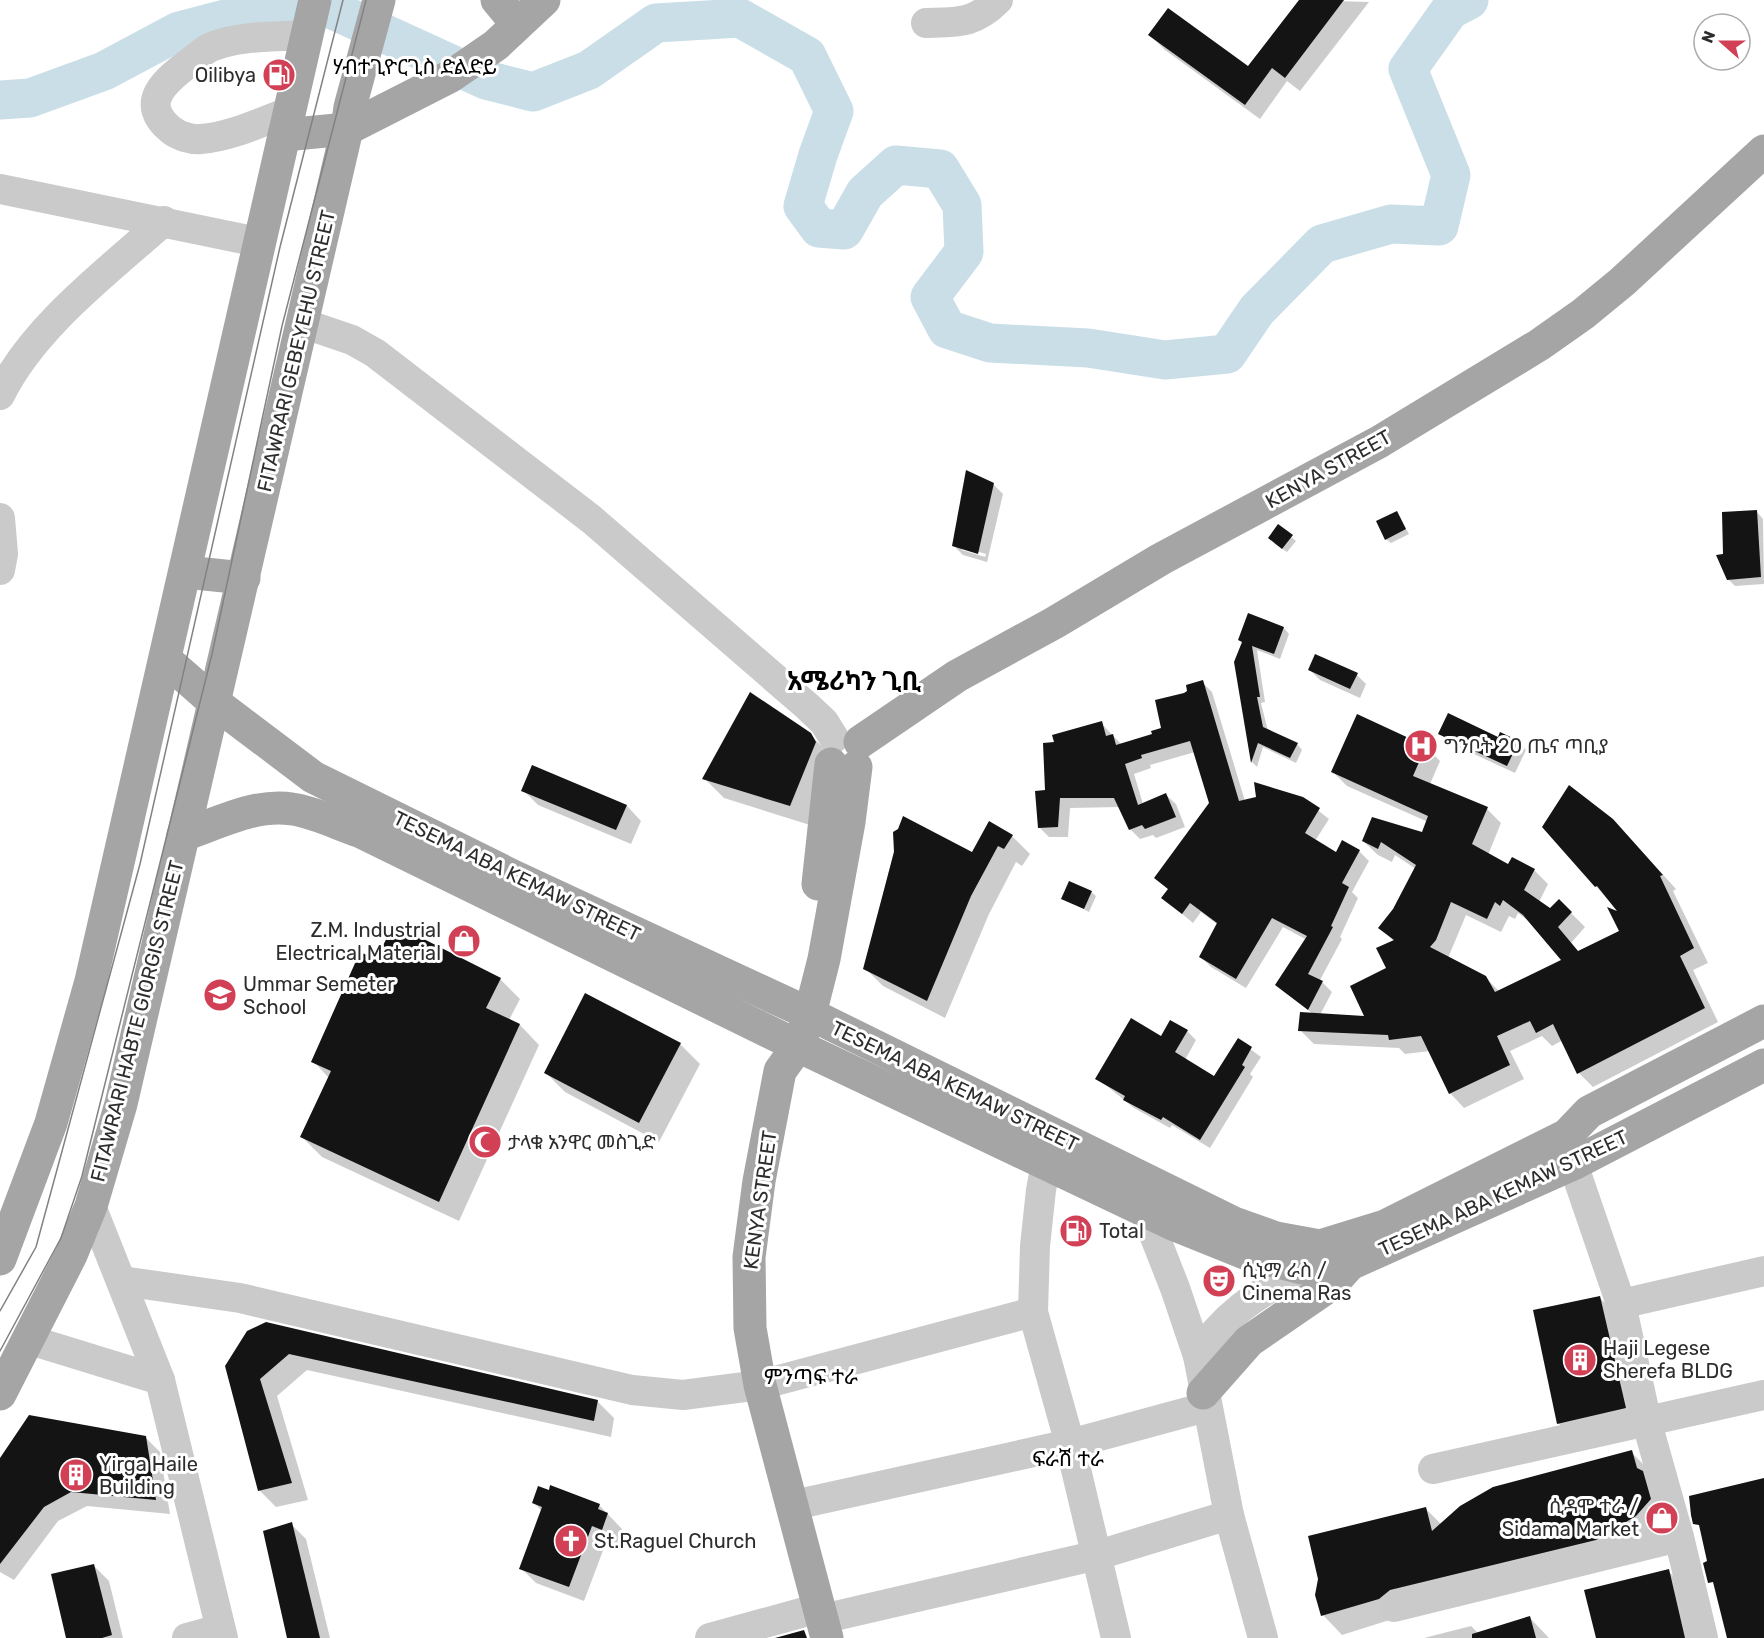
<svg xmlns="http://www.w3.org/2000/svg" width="1764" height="1638" font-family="Rubik,'Noto Sans Ethiopic',sans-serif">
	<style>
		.shadow { fill: #0003; fill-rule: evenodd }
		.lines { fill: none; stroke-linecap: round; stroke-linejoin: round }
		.river { stroke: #c9dee7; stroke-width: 39 }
		.building { fill: #141414; fill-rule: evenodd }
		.minor { stroke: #cacaca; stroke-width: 30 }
		.major { stroke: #a5a5a5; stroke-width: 33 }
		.tram { stroke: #828282; stroke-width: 1.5 }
		.labels { text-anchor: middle; stroke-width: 6; stroke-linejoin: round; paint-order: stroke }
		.poi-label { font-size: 20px; fill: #2d2d2d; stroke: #fff; text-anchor: start }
		.street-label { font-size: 20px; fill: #2d2d2d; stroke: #fff }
		.neighbourhood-label { font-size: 21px; fill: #000; stroke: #fff }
		.district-label { font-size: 26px; font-weight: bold; fill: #000; stroke: #fff }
	</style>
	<rect width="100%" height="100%" fill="#fff"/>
	<g class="shadow">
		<path d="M1301,0L1369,2L1300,91L1287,81L1260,119L1165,50L1150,35L1248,68Z"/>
		<path d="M993,484L1003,494L987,562L963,555L953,545ZM962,547L986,554L985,557L962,550Z"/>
		<path d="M1756,511L1763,519L1764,584L1735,586L1728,579L1725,556Z"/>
		<path d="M1397,513L1409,534L1391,543L1386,539Z"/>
		<path d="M1279,527L1296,541L1287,552L1274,543Z"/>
		<path d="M1249,615L1284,628L1289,634L1280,659L1257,650L1265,702L1261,703L1268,731L1297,744L1302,750L1296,763L1263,747L1257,767L1252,762L1236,662L1243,643L1240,640Z"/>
		<path d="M1310,670L1357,675L1366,684L1360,698L1320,680Z"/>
		<path d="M1202,682L1212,692L1245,801L1302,798L1329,819L1315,841L1336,854L1359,851L1369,861L1352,892L1358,898L1340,937L1342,939L1320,980L1332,992L1320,1015L1367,1018L1388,969L1394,941L1380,928L1394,910L1416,869L1395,855L1392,862L1378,855L1363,841L1423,834L1428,822L1347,786L1333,772L1358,716L1426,747L1440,761L1430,784L1487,809L1501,823L1488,855L1509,866L1534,870L1548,884L1539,902L1550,910L1559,901L1585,927L1571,943L1579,953L1621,932L1622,916L1544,827L1627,835L1676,889L1673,891L1708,963L1693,970L1718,1022L1593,1087L1579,1073L1563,1040L1552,1046L1542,1036L1510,1051L1524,1079L1464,1108L1450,1093L1430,1051L1405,1054L1399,1048L1314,1044L1300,1030L1313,1014L1277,985L1307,940L1283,927L1246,988L1211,967L1201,957L1218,925L1201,912L1193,923L1163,898L1169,890L1156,878L1211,804L1195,752L1150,765L1151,768L1134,774L1143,804L1166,795L1176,804L1185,827L1156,838L1153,835L1140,839L1130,829L1120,807L1070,808L1068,837H1049L1039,827L1056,743L1101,723L1122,745L1154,735L1163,729L1185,695ZM1518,913L1534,925L1564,960L1500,992L1485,977L1448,958L1466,915L1501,932L1509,916L1515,919Z"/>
		<path d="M1440,733L1518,742L1526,750L1515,773L1448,742Z"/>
		<path d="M810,734L830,755L810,825L724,798L704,778Z"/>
		<path d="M532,767L627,806L641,821L631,844L538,805L523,790Z"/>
		<path d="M899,830L973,854L1012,836L1030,854L1022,866L1016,862L989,914L945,1018L883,986L865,968Z"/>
		<path d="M1091,892L1096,896L1089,912L1063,898Z"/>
		<path d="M377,961L500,979L520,999L509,1020L520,1025L539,1045L459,1221L322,1157L302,1137L329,1078L313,1061Z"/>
		<path d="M1187,1031L1196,1040L1185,1060L1215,1078L1238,1040L1261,1057L1250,1074L1253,1077L1210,1148L1172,1125L1170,1128L1134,1108L1097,1078L1161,1038Z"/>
		<path d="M680,1044L700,1064L659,1142L565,1092L546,1073Z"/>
		<path d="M1599,1297L1619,1317L1645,1428L1578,1443L1558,1423Z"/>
		<path d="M248,1332L597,1401L614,1418L611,1437L307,1370L277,1396L308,1500L276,1507L259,1490Z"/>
		<path d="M145,1437L160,1452L170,1514L87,1506L58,1521L14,1580L0,1572V1460Z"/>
		<path d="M1631,1452L1651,1472L1670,1520L1656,1536L1342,1635L1323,1615L1426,1509L1441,1524Z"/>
		<path d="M533,1502L599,1505L622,1529L617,1543L607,1540L584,1601L536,1583L521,1568L542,1511Z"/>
		<path d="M291,1524L306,1539L330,1638H288Z"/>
		<path d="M94,1566L109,1581L123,1638H67Z"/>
		<path d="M1668,1571L1687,1589L1699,1638H1598Z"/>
		<path d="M1529,1617L1549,1638H1424L1471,1626L1478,1633Z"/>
	</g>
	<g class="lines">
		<g class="river">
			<path d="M311,0L486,80L533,92L589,70L656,23L740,18L807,56L834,111L818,155L803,206L819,228L844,230L865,193L896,165L940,169L962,205L964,252L930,297L947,329L990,343L1088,348L1165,360L1227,354L1257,310L1322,244L1391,224L1439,226L1451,175L1408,69L1450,10L1469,0"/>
			<path d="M0,100L30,98L104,71L179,31L298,0"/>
		</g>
	</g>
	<g class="building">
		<path d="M1299,0H1344L1285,78L1272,68L1245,105L1148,35L1168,8L1248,66Z"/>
		<path d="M966,470L994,483L978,554L952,546Z"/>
		<path d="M1757,510L1761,577L1727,580L1716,555L1723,554L1722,512Z"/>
		<path d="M1397,511L1406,529L1385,540L1376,521Z"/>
		<path d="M1278,524L1293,535L1282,549L1268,538Z"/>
		<path d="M1248,613L1284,627L1274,654L1252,646L1260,697H1257L1263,727L1298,743L1290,758L1258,743L1251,763L1234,662L1242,642L1238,640Z"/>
		<path d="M1315,654L1358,673L1350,689L1308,670Z"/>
		<path d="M1203,680L1239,801L1256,797L1254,782L1303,797L1320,808L1305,833L1336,852L1342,840L1360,850L1342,883L1349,887L1331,926L1333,927L1308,974L1323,981L1308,1010L1275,985L1307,936L1272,918L1236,979L1199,957L1217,923L1190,903L1182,914L1161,898L1168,889L1154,878L1209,803L1190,741L1141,755L1142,758L1125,764L1138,805L1166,793L1176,817L1145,829L1142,825L1129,830L1114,798H1060L1058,827L1038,828L1035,791L1045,790L1043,743L1054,742L1052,735L1102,721L1106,736L1113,734L1116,745L1152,734L1151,731L1161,728L1155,700L1184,693L1187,691L1186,685Z"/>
		<path d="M750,692L811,733L816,742L790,806L702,779Z"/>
		<path d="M1448,713L1498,737L1500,732L1519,741L1507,766L1438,734Z"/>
		<path d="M1357,714L1426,746L1413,776L1488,807L1472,844L1508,864L1512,857L1535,869L1524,890L1550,908L1559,899L1572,912L1558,927L1578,951L1619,931L1607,907L1617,911L1597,886L1595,887L1542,827L1569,785L1613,819L1663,875L1660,876L1694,948L1680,956L1705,1008L1577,1074L1553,1024L1536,1033L1530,1021L1497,1036L1510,1065L1449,1094L1421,1036L1389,1040L1388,1035L1298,1031L1300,1012L1364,1016L1350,986L1386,968L1376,948L1394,940L1378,928L1393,909L1416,865L1381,842L1378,849L1362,841L1372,817L1422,832L1428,816L1331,772ZM1503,900L1523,915L1561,960L1495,992L1486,976L1430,947L1436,940L1451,902L1487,919L1495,902L1500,906Z"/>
		<path d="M532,765L627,805L616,830L521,791Z"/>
		<path d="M903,816L972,852L989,821L1013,835L1004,849L998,846L971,896L927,1001L863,969L894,852L893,832L898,829Z"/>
		<path d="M1069,881L1092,891L1084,909L1061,899Z"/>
		<path d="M394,924L501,978L486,1008L520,1024L439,1202L300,1137L331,1071L311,1062L360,952L376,959Z"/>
		<path d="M585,993L681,1043L639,1123L544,1073Z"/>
		<path d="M1131,1018L1161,1036L1170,1020L1188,1030L1175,1052L1214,1076L1238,1038L1252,1047L1242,1065L1245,1067L1200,1140L1163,1117L1161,1120L1123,1100L1125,1096L1095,1079Z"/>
		<path d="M1600,1296L1626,1408L1557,1424L1533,1310Z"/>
		<path d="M266,1322L598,1400L594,1421L289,1354L260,1379L292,1483L258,1491L225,1366L247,1331Z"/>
		<path d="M29,1415L146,1436L156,1500L71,1492L44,1507L0,1564V1458Z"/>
		<path d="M1632,1450L1637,1468L1643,1471L1651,1499L1636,1516L1596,1540L1390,1590L1379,1599L1321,1616L1315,1595L1318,1579L1308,1536L1426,1507L1432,1531L1460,1506L1493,1487Z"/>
		<path d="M1764,1478V1638H1727L1713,1582L1708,1583L1703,1563L1707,1561L1699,1525L1693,1524L1691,1515L1689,1496Z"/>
		<path d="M550,1485L600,1504L598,1509L608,1513L602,1530L592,1526L569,1587L519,1569L542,1507L532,1503L538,1486L549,1490Z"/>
		<path d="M292,1522L320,1638H287L263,1531Z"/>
		<path d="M94,1564L112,1635L102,1638H66L51,1574Z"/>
		<path d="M1669,1569L1685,1638H1596L1584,1590Z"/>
		<path d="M1530,1616L1536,1638H1472V1634Z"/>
		<path d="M804,1630L807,1638H775Z"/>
	</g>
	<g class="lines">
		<g class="minor">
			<path d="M926,23C958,22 974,24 998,0"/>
			<path d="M288,112C261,122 230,137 201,139C191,140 179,136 171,130C138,103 165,81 189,63C196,58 204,50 211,47C240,35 276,37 306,35"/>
			<path d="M0,189L258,242"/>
			<path d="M302,323L352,340L375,353L591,519L807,706L824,722L834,738"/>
			<path d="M0,395C33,327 108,271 164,221"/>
			<path d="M0,518L3,554L0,570"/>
			<path d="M1568,1140L1573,1164L1621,1304L1647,1423L1679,1537L1703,1638"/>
			<path d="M1057,1142L1046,1164L1041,1190L1035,1246L1033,1312L1070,1444L1116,1638"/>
			<path d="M91,1206L160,1380L223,1638"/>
			<path d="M1144,1209L1175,1288L1198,1356L1229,1515L1263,1638"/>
			<path d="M122,1281L240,1298L632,1390L683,1395L760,1385L1033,1312"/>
			<path d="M1621,1304L1764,1271"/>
			<path d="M30,1340L160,1380"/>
			<path d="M1198,1356C1224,1313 1259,1294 1302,1268"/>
			<path d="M1433,1469L1764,1395"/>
			<path d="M794,1505L1070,1444L1206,1407"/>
			<path d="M1394,1607L1679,1537"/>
			<path d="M822,1619L1098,1555L1229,1515"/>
			<path d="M187,1638L220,1629"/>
			<path d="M710,1638L819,1608"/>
		</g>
		<g class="major">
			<path d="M497,0L517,24"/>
			<path d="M284,135L347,129L451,76L496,45L544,0"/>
			<path d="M185,572L244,578"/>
			<path d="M166,660L215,703L313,777L517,878L810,1014L1234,1223L1276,1238L1320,1246L1385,1226L1567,1135L1589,1112L1764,1021"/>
			<path d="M860,742L957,676L1054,623L1161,559L1379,442L1539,345L1583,314L1622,282L1764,151"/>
			<path d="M183,835C217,824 255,803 292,809C314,812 338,824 359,831L798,1046L1175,1225L1247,1254L1302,1268L1318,1270L1350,1264L1573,1164L1764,1065"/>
			<path d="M818,884L831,764"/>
			<path d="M0,1259L51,1123L91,981L315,0"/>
			<path d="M1203,1393L1249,1341L1332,1284L1350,1264"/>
			<path d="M0,1394L71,1255L91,1206L121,1104L347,129L350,107L379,0"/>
			<path d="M827,1638L760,1385L750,1328L749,1257L759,1181L780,1071L798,1046L810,1014L824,959L849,822L856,767"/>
		</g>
		<g class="tram">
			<path d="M0,1311L36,1247L140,864L280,247L343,0"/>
			<path d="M0,1351L61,1238L82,1176L212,654L282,326L366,0"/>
		</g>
	</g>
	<defs>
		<symbol id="fuel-disc" viewBox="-11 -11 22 22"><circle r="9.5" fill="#d24056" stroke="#fff"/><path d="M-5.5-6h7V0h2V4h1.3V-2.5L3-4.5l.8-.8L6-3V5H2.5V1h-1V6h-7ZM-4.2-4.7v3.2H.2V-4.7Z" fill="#fff"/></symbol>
		<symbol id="hospital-disc" viewBox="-11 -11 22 22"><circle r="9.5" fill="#d24056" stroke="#fff"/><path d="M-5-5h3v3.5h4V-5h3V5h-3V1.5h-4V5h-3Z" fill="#fff"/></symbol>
		<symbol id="shop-disc" viewBox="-11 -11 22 22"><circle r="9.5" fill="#d24056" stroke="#fff"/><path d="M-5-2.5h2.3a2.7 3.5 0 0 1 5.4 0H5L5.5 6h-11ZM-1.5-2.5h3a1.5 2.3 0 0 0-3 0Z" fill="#fff"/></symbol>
		<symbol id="school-disc" viewBox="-11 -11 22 22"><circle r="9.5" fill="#d24056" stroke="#fff"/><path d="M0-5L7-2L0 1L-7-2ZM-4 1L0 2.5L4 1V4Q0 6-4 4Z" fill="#fff"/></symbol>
		<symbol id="mosque-disc" viewBox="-11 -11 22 22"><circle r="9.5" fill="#d24056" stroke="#fff"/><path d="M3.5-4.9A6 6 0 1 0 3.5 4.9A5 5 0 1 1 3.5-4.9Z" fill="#fff"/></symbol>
		<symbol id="theatre-disc" viewBox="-11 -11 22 22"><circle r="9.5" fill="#d24056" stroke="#fff"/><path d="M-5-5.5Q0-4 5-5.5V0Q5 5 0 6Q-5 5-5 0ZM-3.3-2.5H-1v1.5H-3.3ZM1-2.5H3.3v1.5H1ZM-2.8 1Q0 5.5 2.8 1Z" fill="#fff"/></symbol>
		<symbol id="building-disc" viewBox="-11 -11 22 22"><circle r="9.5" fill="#d24056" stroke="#fff"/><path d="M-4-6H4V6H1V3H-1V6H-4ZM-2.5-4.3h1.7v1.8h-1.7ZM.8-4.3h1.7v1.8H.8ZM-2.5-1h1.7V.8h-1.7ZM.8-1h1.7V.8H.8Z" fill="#fff"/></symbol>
		<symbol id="church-disc" viewBox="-11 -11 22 22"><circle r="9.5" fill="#d24056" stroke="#fff"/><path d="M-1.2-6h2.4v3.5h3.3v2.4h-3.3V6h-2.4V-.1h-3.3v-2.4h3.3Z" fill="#fff"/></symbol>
	</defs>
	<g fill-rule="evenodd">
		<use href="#fuel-disc" x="260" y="56" width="38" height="38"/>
		<use href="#hospital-disc" x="1402" y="727" width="38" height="38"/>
		<use href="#shop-disc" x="445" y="922" width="38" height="38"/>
		<use href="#school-disc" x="201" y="976" width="38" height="38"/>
		<use href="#mosque-disc" x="466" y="1123" width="38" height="38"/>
		<use href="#fuel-disc" x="1057" y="1212" width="38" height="38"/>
		<use href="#theatre-disc" x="1200" y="1262" width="38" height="38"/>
		<use href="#building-disc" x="1561" y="1341" width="38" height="38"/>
		<use href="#building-disc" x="57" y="1456" width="38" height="38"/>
		<use href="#shop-disc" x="1643" y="1499" width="38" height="38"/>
		<use href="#church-disc" x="552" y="1522" width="38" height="38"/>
	</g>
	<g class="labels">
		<g class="poi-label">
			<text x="256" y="82" text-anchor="end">Oilibya</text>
			<text x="1444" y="753">ግንቦት 20 ጤና ጣቢያ</text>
			<text x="441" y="937" text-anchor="end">Z.M. Industrial<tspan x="441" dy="23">Electrical Material</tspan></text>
			<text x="243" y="991">Ummar Semeter<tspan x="243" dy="23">School</tspan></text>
			<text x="508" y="1149">ታላቁ አንዋር መስጊድ</text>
			<text x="1099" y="1238">Total</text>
			<text x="1242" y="1277">ሲኒማ ራስ /<tspan x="1242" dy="23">Cinema Ras</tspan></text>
			<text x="1603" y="1355">Haji Legese<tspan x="1603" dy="23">Sherefa BLDG</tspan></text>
			<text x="99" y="1471">Yirga Haile<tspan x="99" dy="23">Building</tspan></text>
			<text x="1639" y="1513" text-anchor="end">ሲዳሞ ተራ /<tspan x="1639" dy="23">Sidama Market</tspan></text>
			<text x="594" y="1548">St.Raguel Church</text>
		</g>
		<g class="street-label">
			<text transform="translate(296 351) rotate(-77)" y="7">FITAWRARI GEBEYEHU STREET</text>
			<text transform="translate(1328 469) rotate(-29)" y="7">KENYA STREET</text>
			<text transform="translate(517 876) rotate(26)" y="7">TESEMA ABA KEMAW STREET</text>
			<text transform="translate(137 1021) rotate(-76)" y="7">FITAWRARI HABTE GIORGIS STREET</text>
			<text transform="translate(955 1086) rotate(26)" y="7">TESEMA ABA KEMAW STREET</text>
			<text transform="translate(1503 1193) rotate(-25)" y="7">TESEMA ABA KEMAW STREET</text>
			<text transform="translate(760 1200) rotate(-82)" y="7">KENYA STREET</text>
		</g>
		<g class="neighbourhood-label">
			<text x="415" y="74">ሃብተጊዮርጊስ ድልድይ</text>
			<text x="811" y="1384">ምንጣፍ ተራ</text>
			<text x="1068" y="1466">ፍራሽ ተራ</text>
		</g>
		<g class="district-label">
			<text x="854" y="690">አሜሪካን ጊቢ</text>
		</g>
	</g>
	<g transform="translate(1722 42) rotate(291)"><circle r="28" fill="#ffffff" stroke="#ababab" stroke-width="1.5"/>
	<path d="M0-4.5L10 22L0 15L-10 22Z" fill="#d24056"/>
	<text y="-9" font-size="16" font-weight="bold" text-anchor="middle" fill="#2d2d2d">N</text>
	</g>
</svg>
